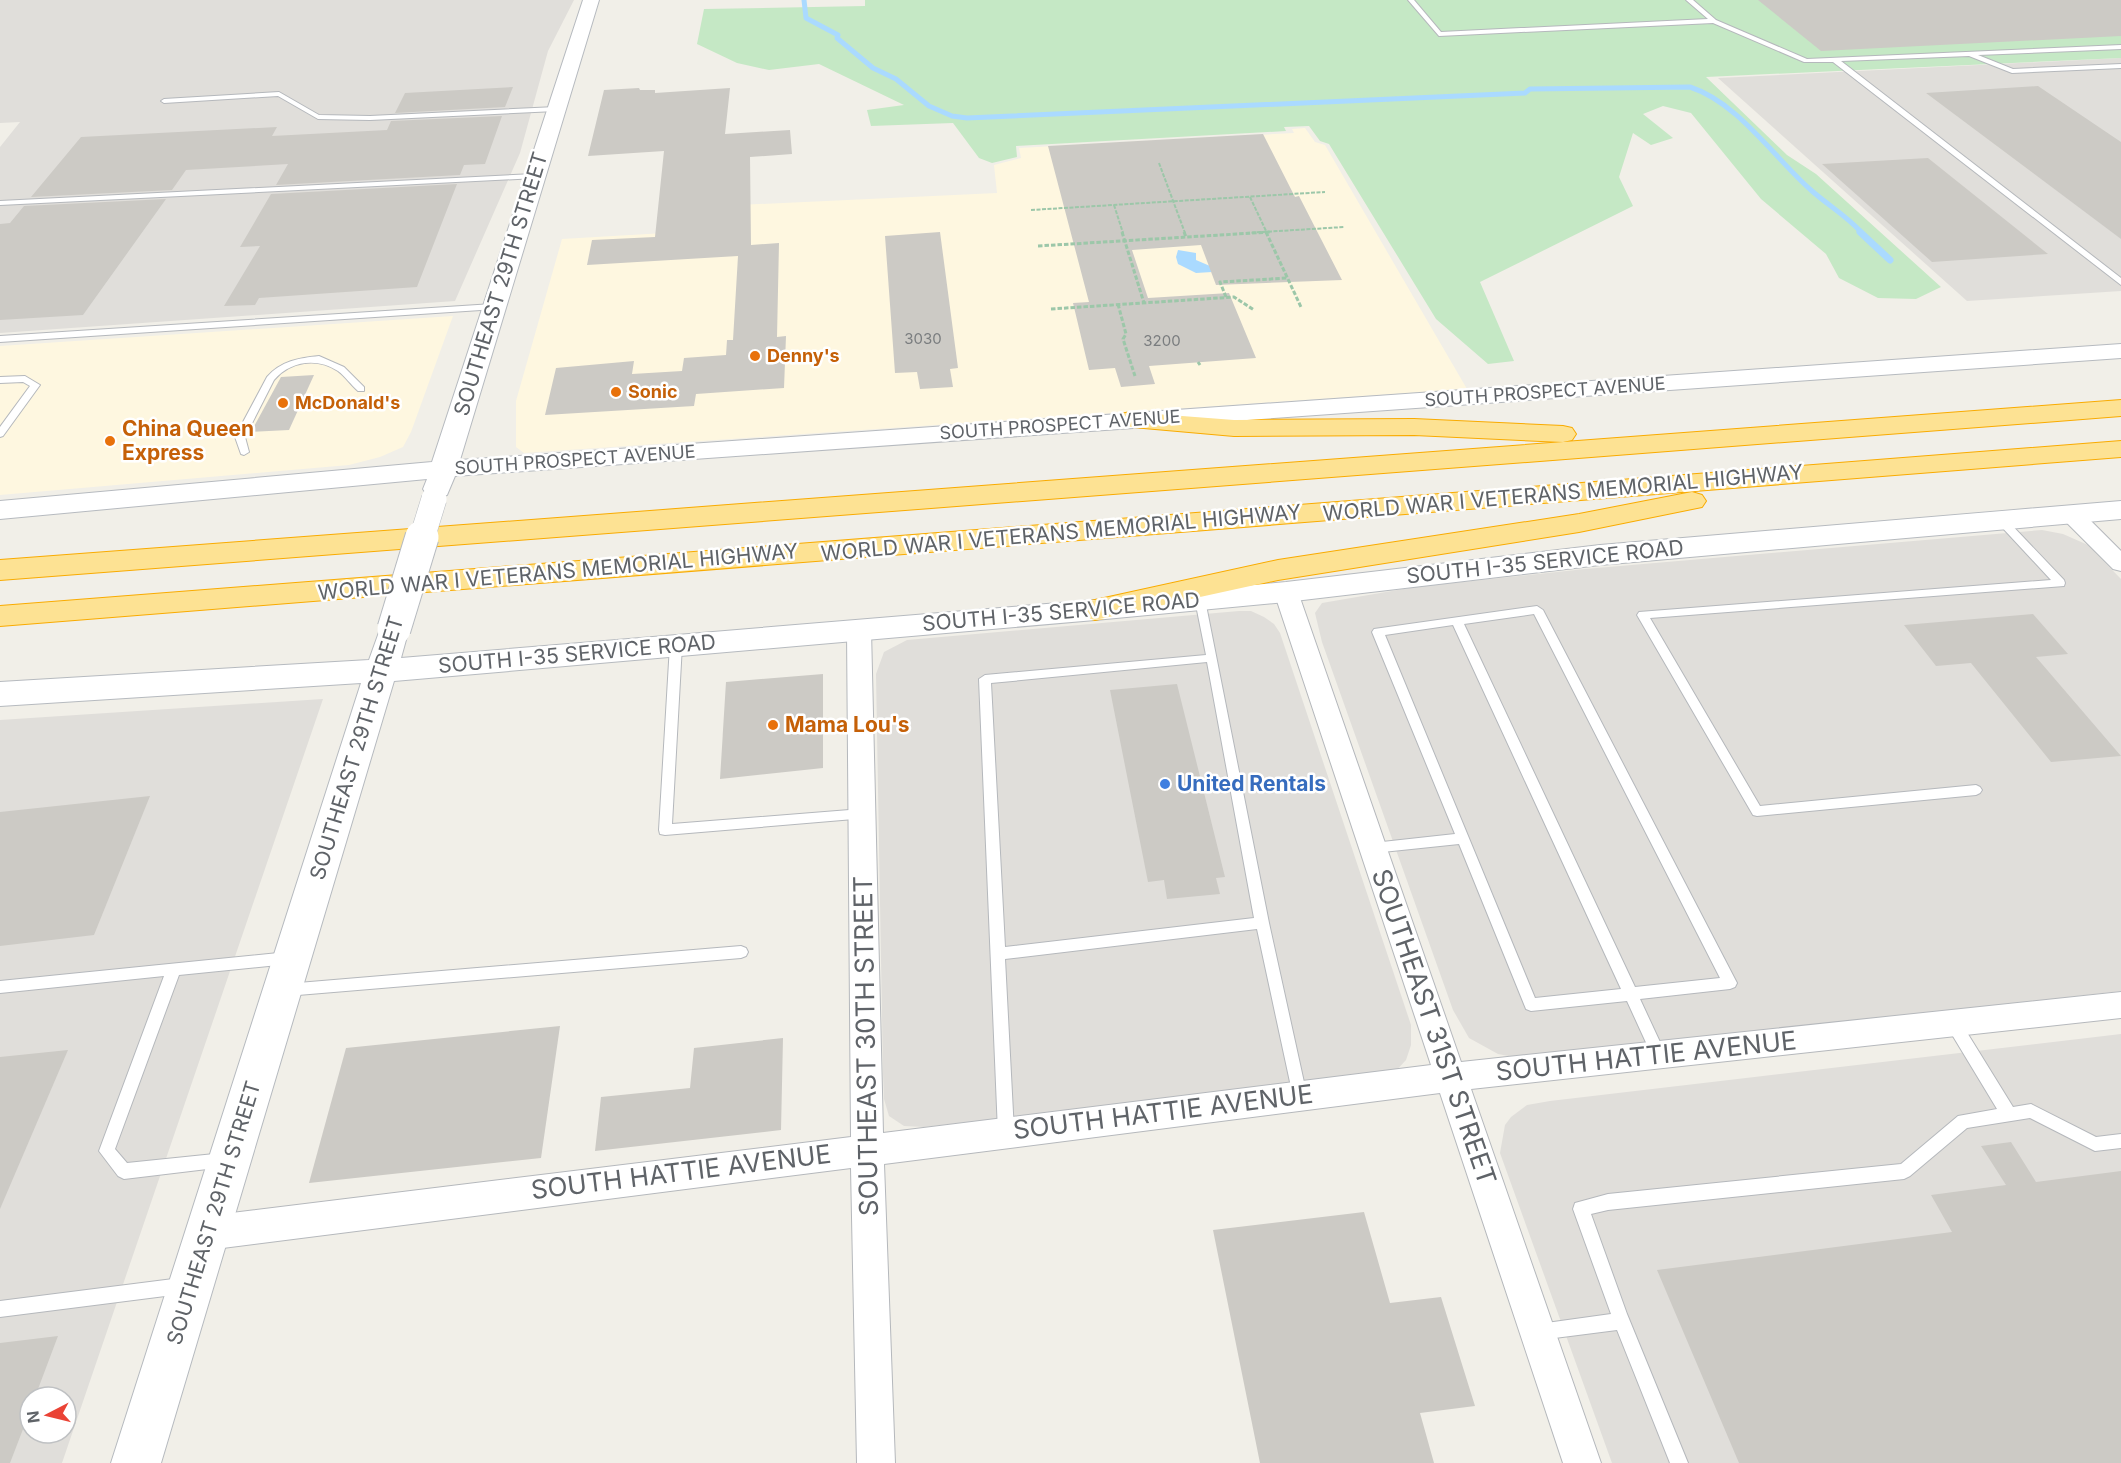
<svg xmlns="http://www.w3.org/2000/svg" width="2121" height="1463" font-family="Inter,sans-serif">
	<style>
		.commercial { fill: #fef7e0 }
		.industrial { fill: #e0deda; fill-rule: evenodd }
		.green { fill: #c5e8c5 }
		.water { fill: #aadaff }
		.lines { fill: none; stroke-linecap: round; stroke-linejoin: round }
		.stream-far1 { stroke: #aadaff; stroke-width: 5 }
		.stream { stroke: #aadaff; stroke-width: 7 }
		.building { fill: #cccac5 }
		.service-casing { stroke: #b5b8bc; stroke-width: 2 }
		.minor-casing { stroke: #b5b8bc; stroke-width: 2 }
		.secondary-casing { stroke: #b6babf; stroke-width: 2 }
		.motorway-casing { stroke: #f9ab00; stroke-width: 2 }
		.path-far1 { stroke: #9cc7a9; stroke-width: 2; stroke-dasharray: 4 1.5; stroke-linecap: butt }
		.path { stroke: #9cc7a9; stroke-width: 3; stroke-dasharray: 4.5 2; stroke-linecap: butt }
		.service { fill: #fff; fill-rule: evenodd }
		.minor { fill: #fff; fill-rule: evenodd }
		.secondary { fill: #fff; fill-rule: evenodd }
		.motorway { fill: #fde293; fill-rule: evenodd }
		.secondary-bridge-far1-casing { stroke: #b6babf; stroke-width: 26; stroke-linecap: butt }
		.secondary-bridge-casing { stroke: #b6babf; stroke-width: 35; stroke-linecap: butt }
		.secondary-bridge-far1 { stroke: #fff; stroke-width: 25 }
		.secondary-bridge { stroke: #fff; stroke-width: 33 }
		.food-dot { fill: #e8710a; stroke: #fff; stroke-width: 2 }
		.shop-dot { fill: #3f7fe0; stroke: #fff; stroke-width: 2 }
		.labels { text-anchor: middle; stroke-width: 5; stroke-linejoin: round; paint-order: stroke }
		.far-number-label { font-size: 15px; fill: #7a7d7f }
		.far-food-label { font-size: 18px; font-weight: bold; fill: #c56008; stroke: #fff; text-anchor: start }
		.far-street-label { font-size: 18px; fill: #5f6368; stroke: #fff }
		.street-label { font-size: 21px; fill: #5f6368; stroke: #fff }
		.food-label { font-size: 21px; font-weight: bold; fill: #c56008; stroke: #fff; text-anchor: start }
		.shop-label { font-size: 21px; font-weight: bold; fill: #366cbe; stroke: #fff; text-anchor: start }
		.near-street-label { font-size: 26px; fill: #5f6368; stroke: #fff }
	</style>
	<rect width="100%" height="100%" fill="#f1efe8"/>
	<g class="commercial">
		<path d="M1305,128L1315,142L1325,145L1467,389L524,453L516,447V401L562,239L716,230L718,206L997,193L994,165L1021,158L1019,148L1294,133L1292,129Z"/>
		<path d="M453,316L411,432L403,447L380,457L349,465L0,495V346Z"/>
	</g>
	<g class="industrial">
		<path d="M0,0H574L548,51L520,153L455,301L0,333V147L20,122L0,123Z"/>
		<path d="M2121,58V291L1967,301L1718,78Z"/>
		<path d="M2042,530L2063,534L2088,545L2121,579V991L1524,1059L1498,1054L1469,1038L1453,1010L1322,642L1315,613L1322,603L1415,587L1585,569Z"/>
		<path d="M1239,611H1251L1264,617L1274,624L1280,633L1411,1025V1045L1406,1060L1393,1074L1374,1077L924,1127L904,1126L889,1116L884,1099L883,1073L876,674L884,652L907,640Z"/>
		<path d="M323,699L62,1463H0V720ZM30,1397H66V1433H30Z"/>
		<path d="M2121,1034V1463H1612L1500,1153L1505,1125L1511,1117L1527,1105L1550,1101Z"/>
	</g>
	<path class="green" d="M865,0H2121V58L1706,77L1787,155L1816,174L1941,287L1916,299L1878,298L1839,278L1826,254L1761,199L1691,113L1663,106L1643,114L1673,138L1651,145L1633,133L1619,177L1633,206L1480,282L1514,361L1488,364L1436,319L1329,144L1320,141L1309,126L1284,127L1286,131L1016,146L1017,157L992,163L979,158L953,123L871,126L867,110L904,105L819,64L769,70L737,63L697,44L704,9L865,6Z"/>
	<path class="water" d="M1178,250L1196,253V260L1210,266L1212,272L1196,273L1178,264L1176,257Z"/>
	<g class="lines">
		<path class="stream-far1" d="M804,0L806,18L838,35L837,38L873,68L896,79L929,106L952,116L967,118L1525,93L1530,89L1690,87C1739,103 1774,158 1812,191C1829,206 1847,216 1862,233"/>
		<path class="stream" d="M1860,232L1890,260"/>
	</g>
	<g class="building">
		<path d="M1758,0H2121V36L1821,51Z"/>
		<path d="M2038,86L2121,142V239L1926,93Z"/>
		<path d="M513,87L505,107L395,113L405,93Z"/>
		<path d="M639,88L640,90H655V93L730,88L725,134L790,130L792,154L750,157L751,245L779,243L777,337L786,336L784,388L696,394L694,406L545,415L556,368L634,361L632,374L682,371L684,358L726,355L727,340H733L738,256L587,265L592,240L655,237L664,151L588,156L604,90Z"/>
		<path d="M502,116L485,164L464,165L460,175L276,185L288,164L186,170L172,190L31,197L81,137L277,127L272,136L387,130L391,121Z"/>
		<path d="M1263,134L1295,197L1299,196L1342,280L1216,285L1201,245L1132,250L1148,298L1229,293L1256,358L1149,366L1155,384L1121,387L1115,368L1089,370L1073,303L1089,302L1048,146Z"/>
		<path d="M1928,158L2048,254L1932,262L1822,164Z"/>
		<path d="M457,184L417,287L259,298L255,305L224,306L260,246L240,247L271,194Z"/>
		<path d="M166,199L83,315L0,320V224L10,223L24,206Z"/>
		<path d="M940,232L958,368L950,369L953,387L920,389L917,372L895,373L885,236Z"/>
		<path d="M314,375L289,430L251,432L281,377Z"/>
		<path d="M2033,614L2068,654L2036,657L2121,756L2051,762L1971,663L1936,666L1904,625Z"/>
		<path d="M823,674V768L720,779L726,682Z"/>
		<path d="M1177,684L1225,877L1216,878L1220,894L1167,899L1164,880L1148,882L1110,690Z"/>
		<path d="M150,796L94,935L0,946V812Z"/>
		<path d="M560,1026L541,1158L309,1183L346,1048Z"/>
		<path d="M783,1038L781,1130L595,1151L601,1097L690,1088L694,1048Z"/>
		<path d="M68,1050L0,1209V1057Z"/>
		<path d="M2011,1142L2036,1182L2121,1171V1463H1739L1657,1270L1952,1232L1931,1195L2006,1185L1981,1146Z"/>
		<path d="M1364,1212L1390,1303L1441,1297L1475,1406L1420,1413L1434,1463H1260L1213,1230Z"/>
		<path d="M58,1336L35,1397H30V1411L10,1463H0V1343Z"/>
	</g>
	<g class="lines">
		<defs>
			<g id="service">
				<path d="M1408,0H1414L1441,32L1708,19L1686,0H1693L1716,20L1807,59L2121,45V49L1978,55L2013,69L2121,64V68L2012,73L1969,56L1841,61L2121,278V285L1833,62H1804L1713,23L1439,36Z"/>
				<path d="M279,92L319,115L370,116L556,107L559,109L556,111L370,120L318,119L278,96L164,103L161,101L164,99Z"/>
				<path d="M534,174H537V178L0,205V201Z"/>
				<path d="M493,304L496,305V309L0,342V336Z"/>
				<path d="M319,356L344,367L364,387V391H358C351,385 345,376 338,371C317,357 290,361 274,380L245,437L249,452L244,455L241,454L235,437L267,377C281,361 299,358 319,356Z"/>
				<path d="M25,376L40,385L3,436L0,437V427L30,386L23,382L0,383V377Z"/>
				<path d="M2002,518L2006,519L2064,580L2065,583L2064,586L1650,618L1760,806L1976,785L1980,787L1982,790L1980,793L1976,795L1757,816L1753,815L1637,615L1639,612L2051,580L1998,523L1997,521Z"/>
				<path d="M1200,596L1205,600L1269,923L1307,1096L1305,1101L1300,1103L1295,1101L1293,1096L1257,929L1005,959L1014,1132L1011,1137L1006,1139L1001,1137L998,1132L979,679L985,675L1206,655L1195,600ZM1207,662L1254,918L1005,947L991,683Z"/>
				<path d="M1537,606L1543,610L1737,983L1735,987L1730,989L1640,999L1666,1055L1664,1060L1659,1062L1654,1060L1627,1001L1531,1011L1526,1009L1459,844L1373,853L1368,852L1367,848L1368,844L1373,843L1455,834L1372,632L1374,629ZM1534,614L1720,978L1635,987L1464,624ZM1453,625L1621,989L1535,998L1385,635Z"/>
				<path d="M676,641L682,645L672,824L862,809L866,810L868,814L866,818L665,835L660,834L659,830L670,645Z"/>
				<path d="M741,946L746,948L748,952L746,956L741,958L286,996L281,994L279,990L281,986L286,984Z"/>
				<path d="M288,952L293,954L295,958L293,962L288,964L179,975L115,1149L127,1163L224,1153L229,1155L232,1160L229,1165L224,1167L124,1179L118,1176L99,1151L164,976L0,993V981Z"/>
				<path d="M1953,1017L1958,1018L2013,1107L2031,1104L2096,1137L2121,1134V1148L2095,1151L2030,1118L1967,1128L1910,1176L1904,1179L1608,1210L1591,1214L1627,1314L1688,1463H1670L1617,1330L1539,1340L1533,1338L1531,1332L1533,1326L1539,1324L1611,1314L1573,1209L1575,1203L1608,1194L1901,1164L1958,1116L1997,1109L1948,1028L1946,1023L1948,1018Z"/>
				<path d="M181,1278L187,1280L189,1286L187,1292L181,1294L0,1317V1301Z"/>
			</g>
			<g id="minor">
				<path d="M2072,508L2080,510L2121,551V571L2113,569L2064,520L2061,515L2064,510Z"/>
				<path d="M1286,584L1294,587L1298,592L1461,1062L2121,992V1018L1471,1089L1601,1463H1563L1440,1093L884,1164L895,1463H857L851,1168L207,1250L195,1245L190,1233L195,1221L207,1216L851,1137L847,630L851,624L859,622L867,624L871,630L883,1133L1431,1065L1274,592L1278,587Z"/>
			</g>
			<g id="secondary">
				<path d="M583,0H599L460,460L2121,344V358L455,476L447,495L437,498L427,495L423,489L427,479L0,519V501L432,462Z"/>
				<path d="M2121,501V519L1600,565L1286,602L1095,620L394,681L161,1463H111L361,683L0,706V682L369,660L383,621L394,618L405,621L409,629L401,658L1095,600L1286,582L1600,545Z"/>
			</g>
			<g id="motorway">
				<path d="M2121,400V416L0,580V560Z"/>
				<path d="M1130,412L1234,420L1414,419L1563,426L1572,428L1576,434L1572,440L1563,442L1414,435L1234,436L1121,426L1117,420L1121,414Z"/>
				<path d="M2121,441V457L0,626V606Z"/>
				<path d="M1692,492L1702,495L1706,501L1702,507L1579,532L1278,580L1095,620L1084,617L1080,610L1084,603L1095,600L1278,560L1579,514Z"/>
			</g>
		</defs>
		<use href="#service" class="service-casing"/>
		<use href="#minor" class="minor-casing"/>
		<use href="#secondary" class="secondary-casing"/>
		<use href="#motorway" class="motorway-casing"/>
		<g class="path-far1">
			<path d="M1159,163L1185,233"/>
			<path d="M1250,197L1267,233"/>
			<path d="M1114,205L1123,233"/>
			<path d="M1031,210L1325,192"/>
			<path d="M1246,233L1344,227"/>
		</g>
		<g class="path">
			<path d="M1122,232L1144,303"/>
			<path d="M1184,232L1186,237"/>
			<path d="M1266,232L1301,307"/>
			<path d="M1038,246L1270,232"/>
			<path d="M1226,297L1220,282L1288,278"/>
			<path d="M1118,304L1126,334L1123,339L1135,376"/>
			<path d="M1051,309L1234,297L1254,310"/>
			<path d="M1198,362L1200,365"/>
			<path d="M132,427H152"/>
		</g>
		<use href="#service" class="service"/>
		<use href="#minor" class="minor"/>
		<use href="#secondary" class="secondary"/>
		<use href="#motorway" class="motorway"/>
		<defs>
			<path id="secondary-bridge-far1" d="M422,538L434,499"/>
			<path id="secondary-bridge" d="M394,629L422,537"/>
		</defs>
		<use href="#secondary-bridge-far1" class="secondary-bridge-far1-casing"/>
		<use href="#secondary-bridge" class="secondary-bridge-casing"/>
		<use href="#secondary-bridge-far1" class="secondary-bridge-far1"/>
		<use href="#secondary-bridge" class="secondary-bridge"/>
	</g>
	<g class="food-dot">
		<circle cx="755" cy="356" r="6"/>
		<circle cx="616" cy="392" r="6"/>
		<circle cx="283" cy="403" r="6"/>
		<circle cx="110" cy="441" r="6"/>
		<circle cx="773" cy="725" r="6"/>
	</g>
	<circle class="shop-dot" cx="1165" cy="784" r="6"/>
	<g class="labels">
		<g class="far-number-label">
			<text x="923" y="344">3030</text>
			<text x="1162" y="346">3200</text>
		</g>
		<g class="far-food-label">
			<text x="767" y="362">Denny's</text>
			<text x="628" y="398">Sonic</text>
			<text x="295" y="409">McDonald's</text>
		</g>
		<g class="far-street-label">
			<text transform="translate(1545 392) rotate(-4)" y="6">SOUTH PROSPECT AVENUE</text>
			<text transform="translate(1060 425) rotate(-4)" y="6">SOUTH PROSPECT AVENUE</text>
			<text transform="translate(575 460) rotate(-4)" y="6">SOUTH PROSPECT AVENUE</text>
		</g>
		<g class="street-label">
			<text transform="translate(501 284) rotate(-73)" y="7">SOUTHEAST 29TH STREET</text>
			<text transform="translate(1563 493) rotate(-5)" y="7">WORLD WAR I VETERANS MEMORIAL HIGHWAY</text>
			<text transform="translate(1061 533) rotate(-5)" y="7">WORLD WAR I VETERANS MEMORIAL HIGHWAY</text>
			<text transform="translate(1545 562) rotate(-6)" y="7">SOUTH I-35 SERVICE ROAD</text>
			<text transform="translate(558 572) rotate(-5)" y="7">WORLD WAR I VETERANS MEMORIAL HIGHWAY</text>
			<text transform="translate(1061 612) rotate(-5)" y="7">SOUTH I-35 SERVICE ROAD</text>
			<text transform="translate(577 654) rotate(-5)" y="7">SOUTH I-35 SERVICE ROAD</text>
			<text transform="translate(357 748) rotate(-73)" y="7">SOUTHEAST 29TH STREET</text>
			<text transform="translate(214 1213) rotate(-73)" y="7">SOUTHEAST 29TH STREET</text>
		</g>
		<g class="food-label">
			<text x="122" y="436">China Queen<tspan x="122" dy="24">Express</tspan></text>
			<text x="785" y="732">Mama Lou's</text>
		</g>
		<g class="shop-label">
			<text x="1177" y="791">United Rentals</text>
		</g>
		<g class="near-street-label">
			<text transform="translate(1434 1027) rotate(71)" y="9">SOUTHEAST 31ST STREET</text>
			<text transform="translate(866 1046) rotate(-91)" y="9">SOUTHEAST 30TH STREET</text>
			<text transform="translate(1646 1056) rotate(-6)" y="9">SOUTH HATTIE AVENUE</text>
			<text transform="translate(1163 1112) rotate(-7)" y="9">SOUTH HATTIE AVENUE</text>
			<text transform="translate(681 1172) rotate(-7)" y="9">SOUTH HATTIE AVENUE</text>
		</g>
	</g>
	<g transform="translate(48 1415) rotate(263)"><circle r="28" fill="#ffffff" stroke="#bfc1c3" stroke-width="1.5"/>
	<path d="M0-4.5L10 22L0 15L-10 22Z" fill="#ea4335"/>
	<text y="-9" font-size="16" font-weight="bold" text-anchor="middle" fill="#5f6368">N</text>
	</g>
</svg>
